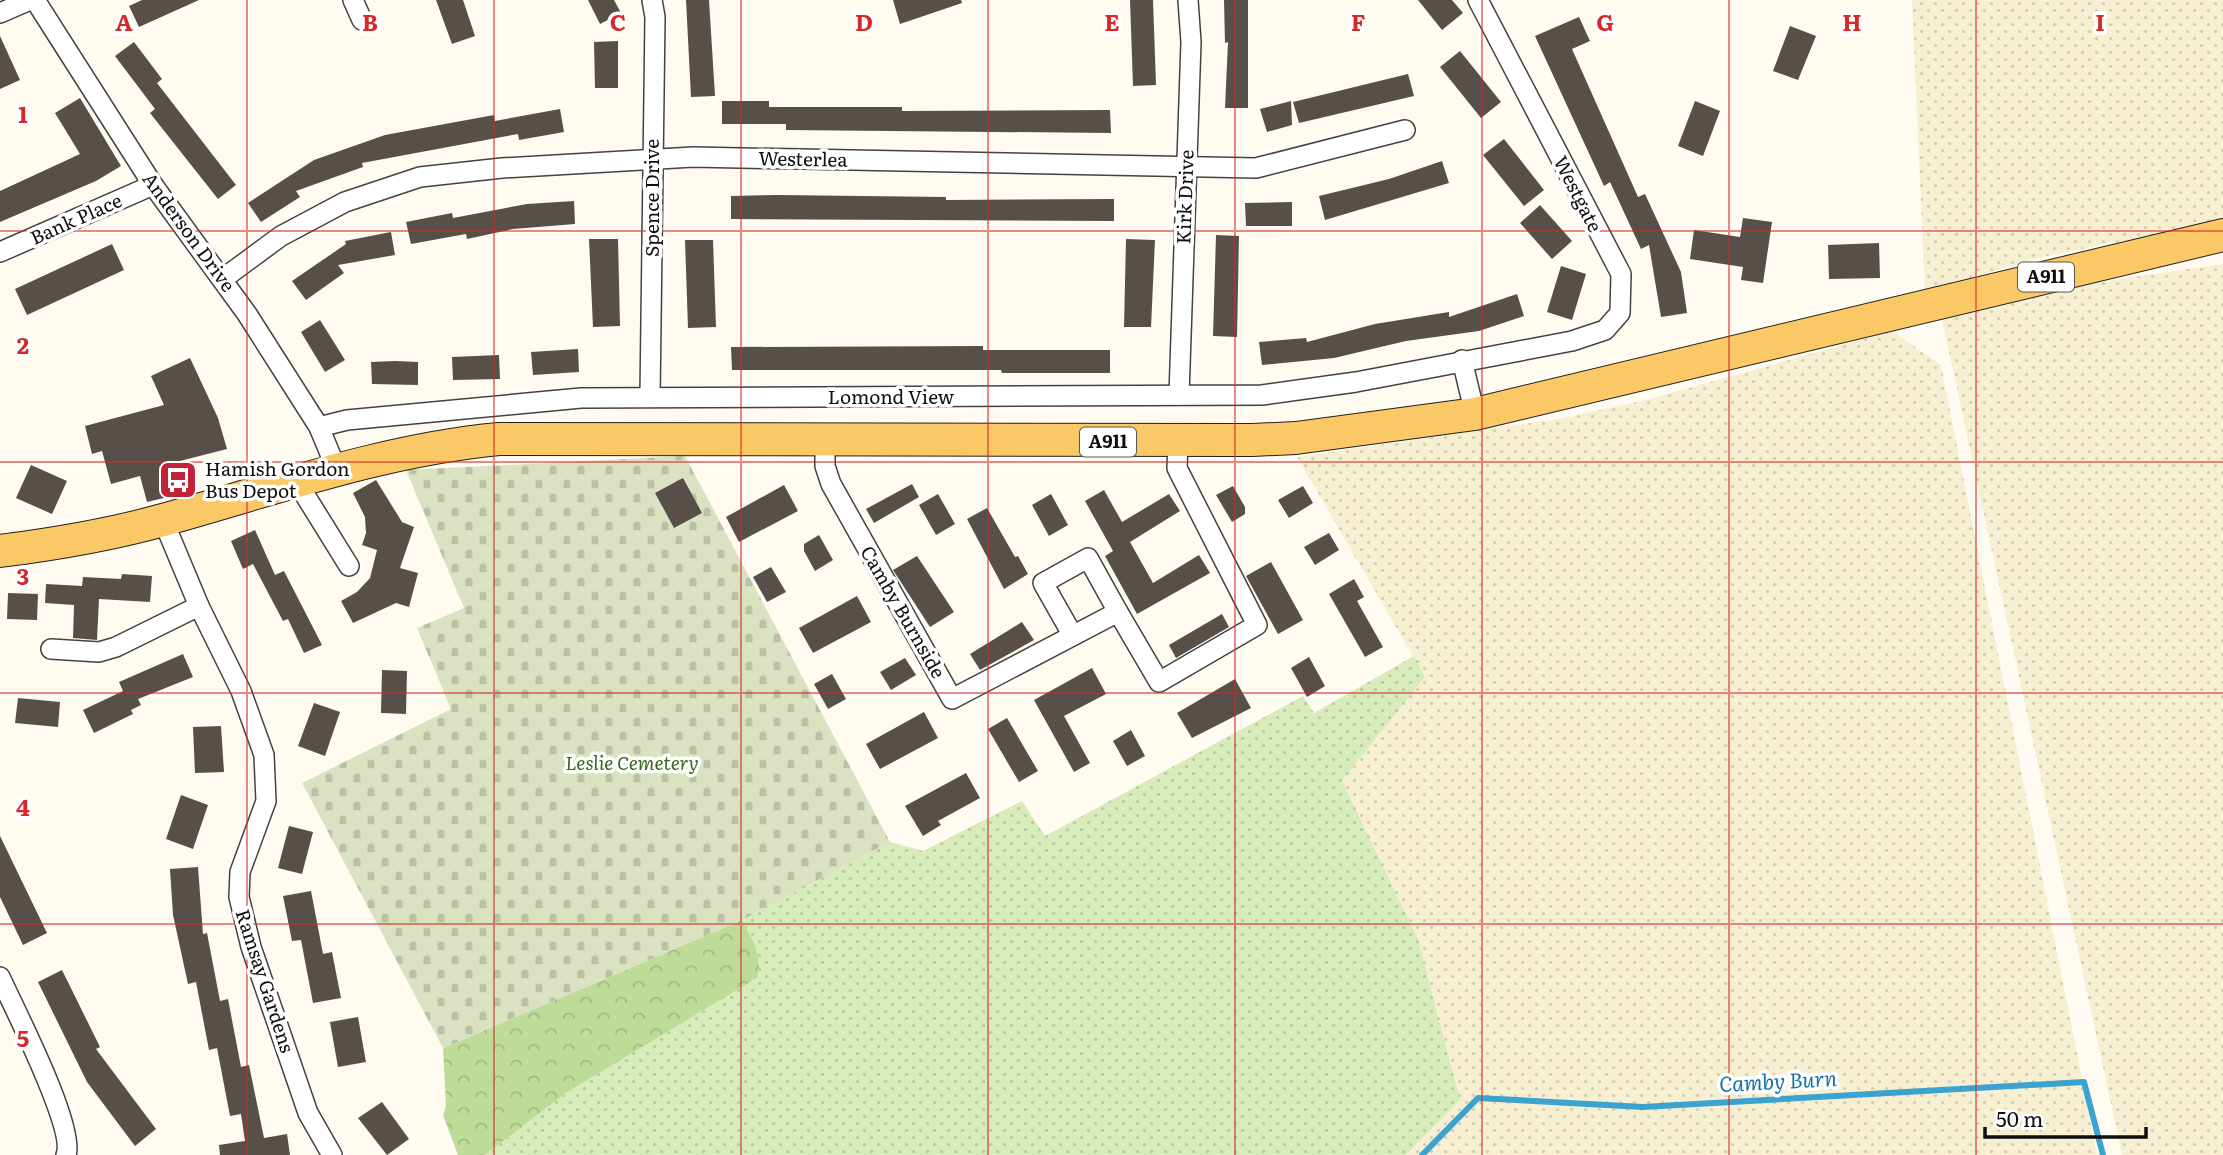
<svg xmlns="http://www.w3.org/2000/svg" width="2223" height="1155" font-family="Literata,serif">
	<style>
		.farmland { fill: url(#farmland-dots) }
		.grass { fill: url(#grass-dots) }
		.forest { fill: url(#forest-crowns) }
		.cemetery { fill: url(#cemetery-stones) }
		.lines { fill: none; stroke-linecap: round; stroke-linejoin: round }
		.stream { stroke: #3aa3d0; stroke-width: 6 }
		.building { fill: #584f4b }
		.street-casing { stroke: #424242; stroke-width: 22 }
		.primary-casing { stroke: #202020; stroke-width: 34 }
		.street { stroke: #fff; stroke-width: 19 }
		.primary { stroke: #fbc866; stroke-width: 32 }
		.grid { fill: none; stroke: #d62828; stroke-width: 2; stroke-opacity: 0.55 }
		.labels { text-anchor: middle; stroke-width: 7; stroke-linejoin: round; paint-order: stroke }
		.shield { fill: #fff; stroke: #575757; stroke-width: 2 }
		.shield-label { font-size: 18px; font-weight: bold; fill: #0f0f0f }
		.street-label { font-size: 19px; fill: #0f0f0f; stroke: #fff }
		.poi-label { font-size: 19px; fill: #0f0f0f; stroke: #fff; text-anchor: start }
		.park-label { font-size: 19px; font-style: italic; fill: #34691d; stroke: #fff }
		.water-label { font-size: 21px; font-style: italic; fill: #1574a5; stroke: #fff }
		.grid-label { font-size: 23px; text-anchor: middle; font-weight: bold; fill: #d62828; stroke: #fff; stroke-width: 7; stroke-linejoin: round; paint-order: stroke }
	</style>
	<defs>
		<pattern id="farmland-dots" width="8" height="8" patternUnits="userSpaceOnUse" patternTransform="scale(1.75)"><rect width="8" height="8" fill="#f6efd1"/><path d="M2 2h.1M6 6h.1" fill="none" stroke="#d2ccb2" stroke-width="1.8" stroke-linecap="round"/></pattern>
		<pattern id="grass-dots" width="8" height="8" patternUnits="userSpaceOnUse" patternTransform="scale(1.75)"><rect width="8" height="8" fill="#d8ebba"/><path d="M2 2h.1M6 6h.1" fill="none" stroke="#b8c89f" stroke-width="1.8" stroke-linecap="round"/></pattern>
		<pattern id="forest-crowns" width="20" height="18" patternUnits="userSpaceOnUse" patternTransform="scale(1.75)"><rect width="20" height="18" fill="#bddc98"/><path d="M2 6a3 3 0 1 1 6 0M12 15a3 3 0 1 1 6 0" fill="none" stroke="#a1bc82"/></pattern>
		<pattern id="cemetery-stones" width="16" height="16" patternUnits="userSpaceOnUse" patternTransform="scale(1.75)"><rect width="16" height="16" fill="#dbe2c1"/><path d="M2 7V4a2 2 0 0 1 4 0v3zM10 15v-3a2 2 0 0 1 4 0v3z" fill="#bbc1a5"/></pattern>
	</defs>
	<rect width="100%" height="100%" fill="#fffbf1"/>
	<g class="farmland">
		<path d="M1912,0H2223V221L2038,258L1925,292Z"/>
		<path d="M2223,264V1155H2122L1939,305Z"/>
		<path d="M1892,331L1941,365L2097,1155H1406L1460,1100L1418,939L1342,781L1425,677L1297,457L1564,418L1646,400Z"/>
	</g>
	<path class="grass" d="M1414,656L1425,677L1342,781L1418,939L1460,1100L1406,1155H485L566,1093L757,978C764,956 752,940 742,920L890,842L923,851L1022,801L1045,836L1303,696L1314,713Z"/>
	<path class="forest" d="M742,920C752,940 764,956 757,978L566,1093L485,1155H458L443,1115L446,1106L443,1048Z"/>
	<path class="cemetery" d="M685,456L890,842L742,920L443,1048L302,783L451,709L417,628L464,608L406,470Z"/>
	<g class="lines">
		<path class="stream" d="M1422,1155L1478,1098L1643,1107L2084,1082L2103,1155"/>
	</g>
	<g class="building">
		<path d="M142,0H199L139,27L129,6Z"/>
		<path d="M436,0H463L475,36L452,44Z"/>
		<path d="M588,0H614L621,13L600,24Z"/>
		<path d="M686,0H709L715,96L691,97Z"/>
		<path d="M893,0H961L962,3L900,24Z"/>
		<path d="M1130,0H1153L1156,85L1133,86Z"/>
		<path d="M1224,0H1248V108H1225L1228,42L1225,43Z"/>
		<path d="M1418,0H1452L1463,13L1442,30Z"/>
		<path d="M1579,17L1590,41L1572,49L1638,197L1645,194L1681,272L1687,313L1661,317L1649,245L1641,249L1610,182L1604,186L1535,36Z"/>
		<path d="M1790,26L1816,36L1798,80L1773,71Z"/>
		<path d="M0,36L20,80L0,89Z"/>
		<path d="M618,41V88H595L594,42Z"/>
		<path d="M134,42L162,79L157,83L236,185L218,199L150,113L155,109L115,56Z"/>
		<path d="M1460,51L1501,102L1481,118L1440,67Z"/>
		<path d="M1408,74L1414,96L1299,123L1293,102Z"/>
		<path d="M80,98L121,166L96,181L0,222V191L80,154L55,113Z"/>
		<path d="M722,101H769V107H902V111L1110,110L1111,133L786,130V124H722Z"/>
		<path d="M1291,101L1292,125L1267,132L1260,109Z"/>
		<path d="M1695,101L1720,111L1703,156L1678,146Z"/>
		<path d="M560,109L564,132L519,140L518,134L362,163L363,167L296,191L300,197L261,222L248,203L314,160L385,135L494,115L495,121Z"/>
		<path d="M1504,139L1544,190L1524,206L1483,155Z"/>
		<path d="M1442,161L1449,183L1325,220L1319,196L1389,179Z"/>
		<path d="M778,195L946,197V200L1114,199V221L731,219V196Z"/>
		<path d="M574,201L575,224L513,229L467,239L466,234L411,244L406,222L452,213L453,218L527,204Z"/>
		<path d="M1292,202V226H1246L1245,203Z"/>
		<path d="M1540,205L1572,241L1552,259L1520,223Z"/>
		<path d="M1743,218L1772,222L1763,283L1741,280L1743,267L1690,259L1694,230L1740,237Z"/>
		<path d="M391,232L395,255L338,265L344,273L306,300L292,281L346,244L345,241Z"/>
		<path d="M1216,235L1239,236L1237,337L1213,336Z"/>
		<path d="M589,239H618L620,326L593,327Z"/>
		<path d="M1126,239L1155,240L1151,327H1124Z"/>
		<path d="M685,240H713L716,327L688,328Z"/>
		<path d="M1879,243L1880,278L1829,279L1828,245Z"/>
		<path d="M112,244L124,270L27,315L15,289Z"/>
		<path d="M1561,266L1586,274L1572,320L1547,312Z"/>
		<path d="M1517,294L1524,316L1479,331L1406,341L1334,358L1262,365L1259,342L1306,338L1307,342L1375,324L1449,312V317Z"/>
		<path d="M320,320L345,360L325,372L301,332Z"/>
		<path d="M983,346V350H1110V373H1002L1001,370H732L731,347Z"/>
		<path d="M578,349L579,372L533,375L531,352Z"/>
		<path d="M499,355L500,379L453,380L452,357Z"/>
		<path d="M190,358L218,418L227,449L176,462L185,493L147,502L140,476L111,484L102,451L92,454L85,426L164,405L151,376Z"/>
		<path d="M395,361L418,362V385L372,384L371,362Z"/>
		<path d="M31,465L67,481L52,514L16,498Z"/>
		<path d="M683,478L702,513L674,528L655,493Z"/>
		<path d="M376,480L402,522L414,527L400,568L418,573L409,607L396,603L353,623L341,601L357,592L370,578L377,550L362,545L366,533L365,517L353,493Z"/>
		<path d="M912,484L919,497L874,523L866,509Z"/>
		<path d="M784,485L798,511L739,542L726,517Z"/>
		<path d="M1233,486L1245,507V514L1232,522L1216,495Z"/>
		<path d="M1303,486L1313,503L1289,518L1278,500Z"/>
		<path d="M1104,490L1122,522L1169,494L1180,511L1130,542L1153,583L1199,555L1210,573L1137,614L1105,556L1113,551L1085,501Z"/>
		<path d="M938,494L955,524L936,535L919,505Z"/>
		<path d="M1051,494L1068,525L1049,536L1032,505Z"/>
		<path d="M987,508L1015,557L1018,556L1028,574L1004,589L967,519Z"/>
		<path d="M255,530L275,575L284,571L322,645L304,653L288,619L283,621L253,564L243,569L231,541Z"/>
		<path d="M1329,533L1339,550L1315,565L1304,547Z"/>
		<path d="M819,535L833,560L815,571L804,551V544Z"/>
		<path d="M917,556L954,612L930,627L893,570Z"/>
		<path d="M1271,562L1303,620L1278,634L1246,576Z"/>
		<path d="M771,567L786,592L767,602L753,577Z"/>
		<path d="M122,574L152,576L150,602L99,599L97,640L73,638L74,605L45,603L46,584L82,586L83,577L121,579Z"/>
		<path d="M1354,579L1364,597L1357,601L1383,647L1365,657L1329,594Z"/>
		<path d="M8,593L38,594L37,620L7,619Z"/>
		<path d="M857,596L871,622L813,653L799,628Z"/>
		<path d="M1222,614L1229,627L1176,658L1169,645Z"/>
		<path d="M1022,622L1034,640L980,670L970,654Z"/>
		<path d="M183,654L193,677L138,699L141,705L131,710L133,714L94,733L83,710L123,691L119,682Z"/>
		<path d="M1309,657L1325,686L1307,697L1291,668Z"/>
		<path d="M905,658L916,675L891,690L880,672Z"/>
		<path d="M1092,668L1106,694L1064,716L1090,763L1074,772L1034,700Z"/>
		<path d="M382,670L407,671L406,714L381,713Z"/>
		<path d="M832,674L846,699L828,709L814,684Z"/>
		<path d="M1235,679L1251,708L1192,738L1177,713Z"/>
		<path d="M18,698L60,702L58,727L15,723Z"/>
		<path d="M314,703L340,712L325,756L298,746Z"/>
		<path d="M924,712L938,738L880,769L866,744Z"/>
		<path d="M1007,718L1038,771L1019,782L988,729Z"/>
		<path d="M221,726L224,772L195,773L193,727Z"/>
		<path d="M1131,730L1145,756L1127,766L1113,741Z"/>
		<path d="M966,773L980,798L938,821L941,825L923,836L905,806Z"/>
		<path d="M181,795L208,805L193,849L166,839Z"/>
		<path d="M289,826L313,832L302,874L278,868Z"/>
		<path d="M0,836L47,933L23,945L0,897Z"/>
		<path d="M198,867L203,934L207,933L220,1001L228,999L241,1067L249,1065L264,1138L287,1134L290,1155H220L219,1145L245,1141L241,1114L230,1116L217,1048L209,1050L196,982L188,984L173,915L170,869Z"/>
		<path d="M311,891L323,954L332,952L341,998L313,1003L301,940L292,941L283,896Z"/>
		<path d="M62,970L100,1047L96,1049L156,1129L135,1146L87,1082L38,982Z"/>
		<path d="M358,1017L366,1062L338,1067L330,1022Z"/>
		<path d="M382,1102L409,1139L387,1155L358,1118Z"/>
	</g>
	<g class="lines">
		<defs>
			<g id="street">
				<path d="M35,0L153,185L247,314L319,427L336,468"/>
				<path d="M353,0L362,20"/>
				<path d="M0,13L30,0"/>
				<path d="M0,252L153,185"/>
				<path d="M224,278L281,236L345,202L420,177L502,168L693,157L1256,168L1405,130"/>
				<path d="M1462,360L1475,414"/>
				<path d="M1179,395L1191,42L1188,0"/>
				<path d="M650,396L655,17L652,0"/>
				<path d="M319,427L347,420L581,398L1262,395L1356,382L1572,341L1605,330L1620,313L1621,274L1478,0"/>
				<path d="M825,438V466L831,484L952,699L1118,612L1159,682L1257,625L1177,468L1178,442"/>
				<path d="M295,479L349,566"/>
				<path d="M163,520L199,606L241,691L264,755L266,801L240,872L239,897L251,947L308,1113L332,1155"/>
				<path d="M1072,634L1043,583L1088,558L1118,612"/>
				<path d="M51,649L99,652L116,647L199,606"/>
				<path d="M0,977C14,1008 76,1128 66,1155"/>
			</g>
			<path id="primary" d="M0,551C55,544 109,535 163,520C275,489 382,450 499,439L1252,440L1296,438L1475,414L2223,235"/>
		</defs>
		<use href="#street" class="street-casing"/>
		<use href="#primary" class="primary-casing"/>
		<use href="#street" class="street"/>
		<use href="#primary" class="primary"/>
	</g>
	<path class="grid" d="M247,0V1155M494,0V1155M741,0V1155M988,0V1155M1235,0V1155M1482,0V1155M1729,0V1155M1976,0V1155M0,231H2223M0,462H2223M0,693H2223M0,924H2223"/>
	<defs>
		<symbol id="bus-square" viewBox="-11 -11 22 22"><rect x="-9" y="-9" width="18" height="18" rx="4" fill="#c3233a" stroke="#fff"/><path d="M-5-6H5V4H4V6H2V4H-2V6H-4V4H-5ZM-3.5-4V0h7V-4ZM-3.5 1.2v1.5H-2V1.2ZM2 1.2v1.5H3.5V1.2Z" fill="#fff"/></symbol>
	</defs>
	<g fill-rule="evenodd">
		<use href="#bus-square" x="156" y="458" width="44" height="44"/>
	</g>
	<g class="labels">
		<g class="shield">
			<rect x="2018" y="262.5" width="56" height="29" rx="5"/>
			<rect x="1080" y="427.5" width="56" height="29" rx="5"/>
		</g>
		<g class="shield-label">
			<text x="2046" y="283">A911</text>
			<text x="1108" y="448">A911</text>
		</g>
		<g class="street-label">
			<text transform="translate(803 159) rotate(1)" y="7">Westerlea</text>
			<text transform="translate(1578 194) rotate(63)" y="7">Westgate</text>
			<text transform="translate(1185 197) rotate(-88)" y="7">Kirk Drive</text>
			<text transform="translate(652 198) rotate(-90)" y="7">Spence Drive</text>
			<text transform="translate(76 219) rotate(-24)" y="7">Bank Place</text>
			<text transform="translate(189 232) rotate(54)" y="7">Anderson Drive</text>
			<text x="891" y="404">Lomond View</text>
			<text transform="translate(903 612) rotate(60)" y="7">Camby Burnside</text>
			<text transform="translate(265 981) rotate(72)" y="7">Ramsay Gardens</text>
		</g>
		<g class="poi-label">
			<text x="205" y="476">Hamish Gordon<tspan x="205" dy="22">Bus Depot</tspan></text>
		</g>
		<g class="park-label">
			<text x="632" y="770">Leslie Cemetery</text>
		</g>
		<g class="water-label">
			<text transform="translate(1778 1082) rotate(-3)" y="7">Camby Burn</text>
		</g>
	</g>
	<g class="grid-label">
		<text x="124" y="31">A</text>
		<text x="370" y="31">B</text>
		<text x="618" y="31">C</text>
		<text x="864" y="31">D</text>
		<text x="1112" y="31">E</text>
		<text x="1358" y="31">F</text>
		<text x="1605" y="31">G</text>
		<text x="1852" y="31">H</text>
		<text x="2100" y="31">I</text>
		<text x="23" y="123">1</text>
		<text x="23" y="354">2</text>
		<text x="23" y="585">3</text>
		<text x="23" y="816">4</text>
		<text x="23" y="1047">5</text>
	</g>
	<path d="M1985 1127v10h161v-10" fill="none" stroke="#0f0f0f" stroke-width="3.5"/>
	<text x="1996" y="1127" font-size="21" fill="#0f0f0f" stroke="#ffffff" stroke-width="5" paint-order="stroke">50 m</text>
</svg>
